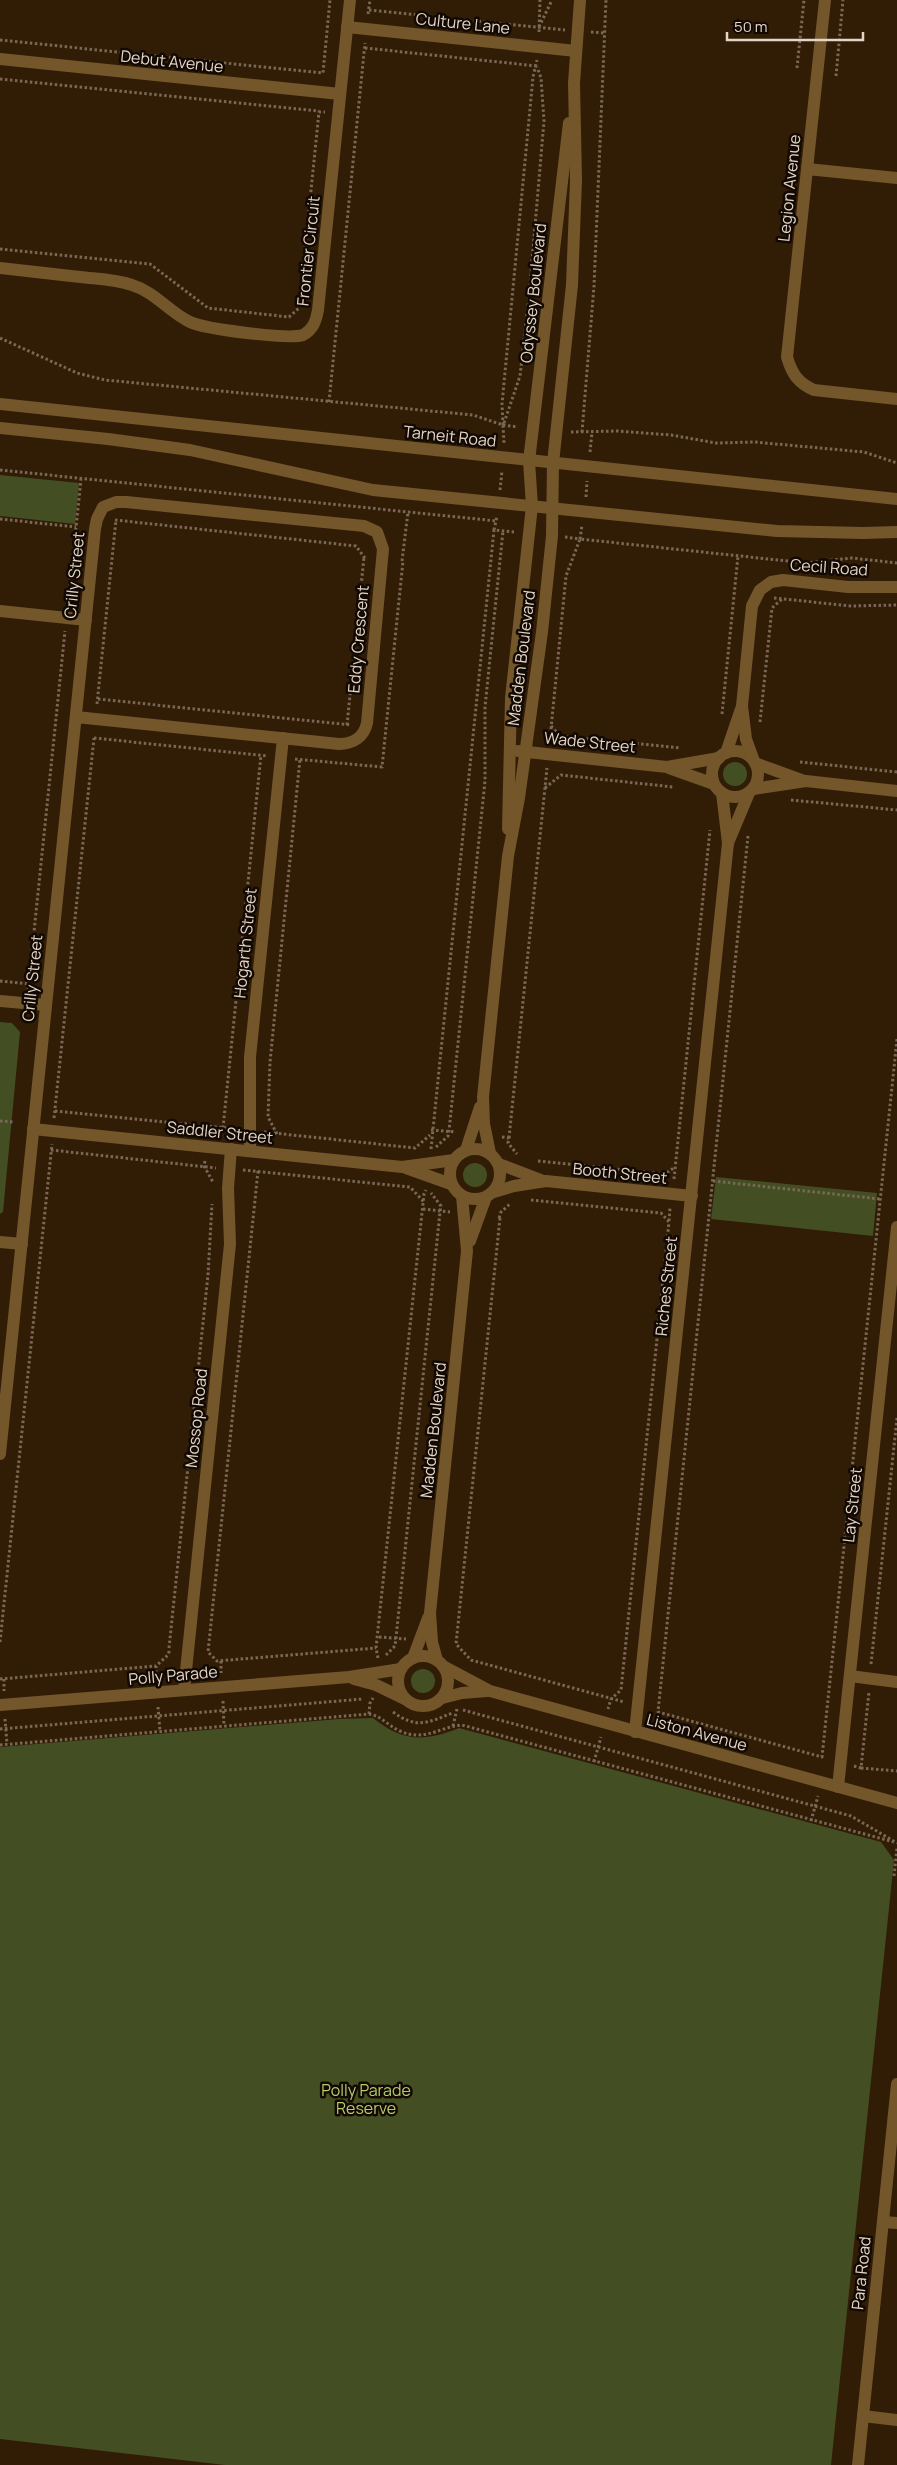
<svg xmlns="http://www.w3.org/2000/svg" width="897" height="2465" font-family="Manrope,sans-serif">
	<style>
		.green { fill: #444e23 }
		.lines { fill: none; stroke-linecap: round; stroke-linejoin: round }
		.path { stroke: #7a6856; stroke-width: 3; stroke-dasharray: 2.5 2.5; stroke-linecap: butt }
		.minor { stroke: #74562b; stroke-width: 12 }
		.labels { text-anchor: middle; stroke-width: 5; stroke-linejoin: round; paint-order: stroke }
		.street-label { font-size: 16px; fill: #e3d5c8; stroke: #120902 }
		.park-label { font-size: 16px; fill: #b4cb68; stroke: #120902 }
	</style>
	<rect width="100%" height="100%" fill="#311c06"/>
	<g class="green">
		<path d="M0,475L79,483L75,524L0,516Z"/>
		<circle cx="735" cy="774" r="12"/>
		<path d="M0,1022L12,1023L20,1032L3,1212L0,1214Z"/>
		<circle cx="475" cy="1175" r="12"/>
		<path d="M716,1177L877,1193L873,1236L711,1219Z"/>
		<circle cx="423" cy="1681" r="12"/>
		<path d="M373,1718C403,1742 424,1742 459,1728L881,1842L894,1860L831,2465H225L0,2439V1747L339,1719Z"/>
	</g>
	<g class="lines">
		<g class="path">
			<path d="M369,10L565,30"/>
			<path d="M368,14L370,0"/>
			<path d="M539,27L552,0"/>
			<path d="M539,32L540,0"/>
			<path d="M591,32L604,33"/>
			<path d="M0,40L323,73L330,0"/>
			<path d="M365,48L537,66"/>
			<path d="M797,68L804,0"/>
			<path d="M836,76L843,0"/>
			<path d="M0,79L319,111"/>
			<path d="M0,249L150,264L208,308L289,317L299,308L319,112H325"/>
			<path d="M0,338L77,373L105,380L473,415L503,425L504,443"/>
			<path d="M329,402L365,43"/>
			<path d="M504,423L520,376L529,296L544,121L541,78L537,67"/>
			<path d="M503,425L502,404L533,77L537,60"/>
			<path d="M503,425L518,427"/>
			<path d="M571,432L617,431L671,435L716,443L754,442L864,452L897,463"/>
			<path d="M582,432L594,286L606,0"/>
			<path d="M590,452L592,432"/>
			<path d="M0,470L496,521"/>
			<path d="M500,490L502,471"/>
			<path d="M586,497L587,481"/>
			<path d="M0,519L76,527"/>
			<path d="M115,520L356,546L364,557L368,558"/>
			<path d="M494,530L497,516"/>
			<path d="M565,537L580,539L582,525"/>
			<path d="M402,561L408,512"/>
			<path d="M774,598L851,606L897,605"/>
			<path d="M68,605L81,479"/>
			<path d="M98,699L351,725"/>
			<path d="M97,704L116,520"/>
			<path d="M722,714L738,556"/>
			<path d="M760,722L772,608L782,599"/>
			<path d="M347,725L364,557"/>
			<path d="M551,726L560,736L680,748"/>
			<path d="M94,738L267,756"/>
			<path d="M550,739L566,576L580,539L806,563L852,558L897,563"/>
			<path d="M295,759L382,767L403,561"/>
			<path d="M800,762L897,772"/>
			<path d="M545,788L561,775L673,787"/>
			<path d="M791,800L897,810"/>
			<path d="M748,836L658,1712L822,1757L897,1039"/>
			<path d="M0,981L29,984"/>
			<path d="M28,990L65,631"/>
			<path d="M55,1111L236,1129"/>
			<path d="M54,1118L94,738"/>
			<path d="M0,1121L14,1122"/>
			<path d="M223,1128L261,755"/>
			<path d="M431,1130L456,1132"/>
			<path d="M264,1132L415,1148L430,1135"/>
			<path d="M277,1134L268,1117L270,1062L300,759"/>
			<path d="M502,1137L509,1138L508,1143L517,1154"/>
			<path d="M509,1138L547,768"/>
			<path d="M436,1147L448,1136L449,1131L485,781V707L503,531"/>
			<path d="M431,1149L494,530L514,532"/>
			<path d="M51,1150L216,1168"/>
			<path d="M205,1161L204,1166L213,1182"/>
			<path d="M538,1161L665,1174L675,1167"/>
			<path d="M243,1170L410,1187L424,1202"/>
			<path d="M258,1171L208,1652L217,1661L376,1648"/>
			<path d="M674,1179L710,830"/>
			<path d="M713,1181L880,1199"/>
			<path d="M531,1200L661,1213L669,1222L621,1690L611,1699L608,1709"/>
			<path d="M423,1209L450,1212"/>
			<path d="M499,1218L501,1212L511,1203"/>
			<path d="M500,1218L456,1644L471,1660L624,1702"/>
			<path d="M669,1221L670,1208"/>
			<path d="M379,1637L406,1639"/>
			<path d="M0,1642L52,1144"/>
			<path d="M169,1648L208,1275L212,1204"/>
			<path d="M386,1655L395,1646L396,1638L440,1212L441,1206L431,1193"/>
			<path d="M378,1658L376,1648L424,1194L426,1190"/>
			<path d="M221,1661V1673"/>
			<path d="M871,1664L897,1418"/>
			<path d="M156,1678V1666L168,1655L170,1649"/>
			<path d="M0,1679L156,1666"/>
			<path d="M4,1679V1691"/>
			<path d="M223,1701L224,1726"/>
			<path d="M158,1707L160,1731"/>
			<path d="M463,1710L851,1816L897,1843"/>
			<path d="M393,1712C416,1729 428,1723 452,1713"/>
			<path d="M369,1714L370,1703L373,1698"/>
			<path d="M5,1719L7,1744"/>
			<path d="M453,1726L457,1709"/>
			<path d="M0,1729L363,1699"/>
			<path d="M0,1745L369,1714C382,1716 388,1726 400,1731C425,1742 439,1727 462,1725L894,1842"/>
			<path d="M594,1762L601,1737"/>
			<path d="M854,1766L861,1768L869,1692"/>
			<path d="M861,1768L897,1771"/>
			<path d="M811,1821L818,1796"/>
			<path d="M894,1876L897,1848"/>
		</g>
		<g class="minor">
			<path d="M825,0L787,357C792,374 798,383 814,390L897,399"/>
			<path d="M347,27L576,51"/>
			<path d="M0,59L340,94"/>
			<path d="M807,169L897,178"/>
			<path d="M0,268C27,271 53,274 80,277C97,279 115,279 132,285C155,292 169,312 190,322C205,329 289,340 303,335C313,330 316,321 318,310L350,0"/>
			<path d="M0,404L897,499"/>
			<path d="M0,428L108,439L190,450L373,490L777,531L863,533L897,532"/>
			<path d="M0,611L86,620"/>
			<path d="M518,751L667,767L719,758"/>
			<circle cx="735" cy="774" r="23"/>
			<path d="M726,753L741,709"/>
			<path d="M754,761L746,739L742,706L752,606L760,590L771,582L783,580L848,587H897"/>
			<path d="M755,763L804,781"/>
			<path d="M669,768L714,784"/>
			<path d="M753,789L806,781L897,791"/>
			<path d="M508,829L511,698L532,506L529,461L569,123"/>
			<path d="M728,843L749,793"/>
			<path d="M0,1001L46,1005"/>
			<path d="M33,1129L402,1167L454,1160"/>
			<circle cx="475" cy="1174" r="25"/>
			<path d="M466,1150L480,1107"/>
			<path d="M250,1151V1057L283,738"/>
			<path d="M490,1153L484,1124L483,1097L508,856L519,798L542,632L552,536L553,463L572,285L576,180L574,83L580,0"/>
			<path d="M499,1164L541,1180"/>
			<path d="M406,1168L451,1184"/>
			<path d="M494,1192L514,1186L546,1181L692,1196"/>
			<path d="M470,1241L486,1197"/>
			<path d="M0,1242L22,1244"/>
			<path d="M0,1454L95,529L97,519L103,507L116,502H126L364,526L377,532L383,549L367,723C364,737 353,744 339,744L76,717"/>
			<circle cx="423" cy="1681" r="25"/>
			<path d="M413,1658L428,1618"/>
			<path d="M437,1660L432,1642L430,1613L467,1251L462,1196"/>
			<path d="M443,1666L490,1691L897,1803"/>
			<path d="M850,1676L897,1682"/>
			<path d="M354,1679L376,1685L405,1699"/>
			<path d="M184,1690L230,1244L228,1188L231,1149"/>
			<path d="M442,1698L462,1693L487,1691"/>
			<path d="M0,1705L349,1677L401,1669"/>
			<path d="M635,1732L728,843L722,793"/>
			<path d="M838,1787L897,1227"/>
			<path d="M883,2222L897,2223"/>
			<path d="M863,2416L897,2420"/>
			<path d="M858,2465L897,2084"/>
		</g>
	</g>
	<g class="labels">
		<g class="street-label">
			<text transform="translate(463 23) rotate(6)" y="6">Culture Lane</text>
			<text transform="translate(172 61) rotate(6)" y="6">Debut Avenue</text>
			<text transform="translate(789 188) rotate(-84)" y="6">Legion Avenue</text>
			<text transform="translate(308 251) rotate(-84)" y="6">Frontier Circuit</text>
			<text transform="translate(533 293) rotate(-84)" y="6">Odyssey Boulevard</text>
			<text transform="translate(450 436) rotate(6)" y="6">Tarneit Road</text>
			<text transform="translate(829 567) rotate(4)" y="6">Cecil Road</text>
			<text transform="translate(74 575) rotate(-84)" y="6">Crilly Street</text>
			<text transform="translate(358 639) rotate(-85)" y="6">Eddy Crescent</text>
			<text transform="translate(521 658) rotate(-83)" y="6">Madden Boulevard</text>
			<text transform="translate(590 742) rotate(6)" y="6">Wade Street</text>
			<text transform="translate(245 943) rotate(-84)" y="6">Hogarth Street</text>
			<text transform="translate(32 978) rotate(-84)" y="6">Crilly Street</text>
			<text transform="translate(220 1132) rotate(6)" y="6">Saddler Street</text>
			<text transform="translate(620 1173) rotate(6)" y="6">Booth Street</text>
			<text transform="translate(666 1286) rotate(-84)" y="6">Riches Street</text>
			<text transform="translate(196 1418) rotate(-84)" y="6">Mossop Road</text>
			<text transform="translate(433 1430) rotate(-84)" y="6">Madden Boulevard</text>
			<text transform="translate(852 1505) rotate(-84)" y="6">Lay Street</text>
			<text transform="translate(173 1675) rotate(-5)" y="6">Polly Parade</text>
			<text transform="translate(697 1732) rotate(15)" y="6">Liston Avenue</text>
			<text transform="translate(861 2273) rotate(-84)" y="6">Para Road</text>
		</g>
		<g class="park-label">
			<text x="366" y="2096">Polly Parade<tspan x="366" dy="18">Reserve</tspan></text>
		</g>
	</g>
	<path d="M727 32v8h136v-8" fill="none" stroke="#e3d5c8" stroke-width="2.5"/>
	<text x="734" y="32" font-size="15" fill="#e3d5c8" stroke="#120902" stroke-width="4" paint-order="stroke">50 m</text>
</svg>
